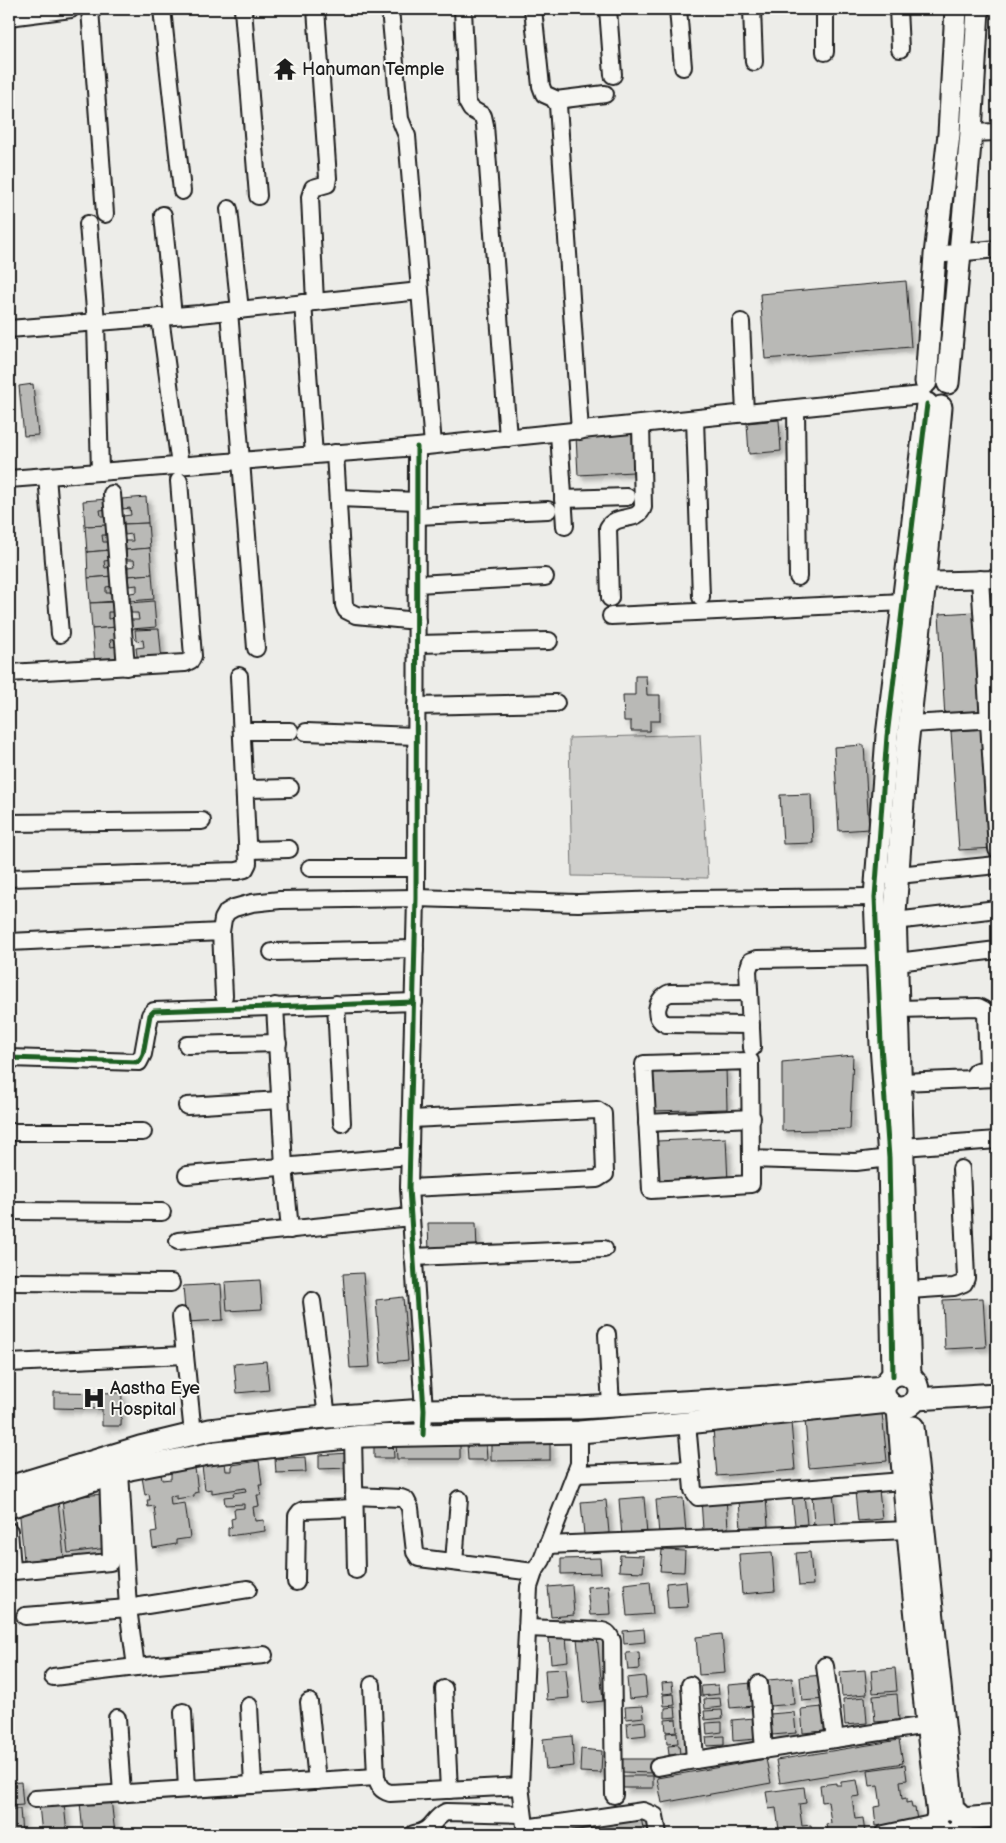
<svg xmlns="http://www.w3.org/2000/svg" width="1006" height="1843" font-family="'Balsamiq Sans',sans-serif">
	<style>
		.green { fill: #cececb; stroke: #757574 }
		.building { fill: #b9b9b6; stroke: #1c1c1c; filter: url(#shadow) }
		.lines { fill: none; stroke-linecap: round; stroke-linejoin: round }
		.minor-casing { stroke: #1c1c1c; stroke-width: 20 }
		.tertiary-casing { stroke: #1c1c1c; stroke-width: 25 }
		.minor { stroke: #f6f6f2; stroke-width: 16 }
		.tertiary { stroke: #f6f6f2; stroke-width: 21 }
		.cycleway-casing { stroke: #f6f6f2; stroke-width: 8 }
		.cycleway { stroke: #1b5e20; stroke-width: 5 }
		.labels { text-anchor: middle; stroke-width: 4; stroke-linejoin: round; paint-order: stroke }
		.poi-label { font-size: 18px; fill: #1c1c1c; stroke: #f6f6f2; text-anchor: start }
	</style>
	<defs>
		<filter id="shadow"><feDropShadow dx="4.5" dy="4.5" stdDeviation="2.5" flood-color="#0004"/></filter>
	</defs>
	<rect width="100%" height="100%" fill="#edede9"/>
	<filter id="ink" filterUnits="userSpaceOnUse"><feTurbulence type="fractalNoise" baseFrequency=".02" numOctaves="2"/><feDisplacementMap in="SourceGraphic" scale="10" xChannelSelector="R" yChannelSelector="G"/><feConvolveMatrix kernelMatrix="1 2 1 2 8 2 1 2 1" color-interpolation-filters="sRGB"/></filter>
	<g filter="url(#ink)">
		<path class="green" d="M700,734L708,878L572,876L569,738Z"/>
		<g class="building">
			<path d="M906,281L911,347L765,359L760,294Z"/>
			<path d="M33,384L38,435L24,436L19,386Z"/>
			<path d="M779,420L781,451L749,454L747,423Z"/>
			<path d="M632,434L633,472L578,475L576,436Z"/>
			<path d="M146,497L148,523L124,524L123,516L131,515L130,508L123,509L122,499Z"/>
			<path d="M107,499L108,509L100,510L101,516H108L109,525L85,526L83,501Z"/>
			<path d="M148,523L150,548L126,550L125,541H133L132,534L125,535L124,524Z"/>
			<path d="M109,525L110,535H102L103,542H111V550L87,552L85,526Z"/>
			<path d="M150,548L152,574L128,576V567L135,566L134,560H127L126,550Z"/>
			<path d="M111,550L112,560L104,561L105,568L112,567L113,576L88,578L87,552Z"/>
			<path d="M152,574L154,599L130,601V593L137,592V585L129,586L128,576Z"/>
			<path d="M113,576V586L106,587V593H114L115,601L90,603L88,578Z"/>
			<path d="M154,601L156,627L132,629L131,620H139L138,613H131L130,603Z"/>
			<path d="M115,602V612H108V619L116,618L117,627L92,629L90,603Z"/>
			<path d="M997,608V713H992L984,609Z"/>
			<path d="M975,612L982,715L945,718L939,614Z"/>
			<path d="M117,627V639L110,640L111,647L118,646L119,662L95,664L92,629Z"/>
			<path d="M159,629L162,662L138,664L136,648L144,647L143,640L136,641L135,630Z"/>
			<path d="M635,676H646L647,695H660V721H650V731H631V721H624L623,695H635Z"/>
			<path d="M986,729L994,848L959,850L951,731Z"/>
			<path d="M864,745L869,829L839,831L834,747Z"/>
			<path d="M811,794L813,843L783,844L780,795Z"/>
			<path d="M853,1055L850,1129L782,1131V1062Z"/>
			<path d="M726,1067L727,1109L653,1111V1069Z"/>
			<path d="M726,1138L728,1183L659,1186L657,1141Z"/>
			<path d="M428,1223H476L477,1252H429Z"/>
			<path d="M363,1273L370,1367L350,1368L343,1274Z"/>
			<path d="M260,1280L262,1309L227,1311L225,1282Z"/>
			<path d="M221,1284L223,1320L186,1322L183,1286Z"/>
			<path d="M403,1297L408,1360L381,1363L376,1300Z"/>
			<path d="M983,1298L986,1347L945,1349L943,1300Z"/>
			<path d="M266,1361L269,1390L237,1393L234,1364Z"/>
			<path d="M54,1392L122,1393L121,1426H102V1409L54,1408Z"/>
			<path d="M882,1413L887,1461L809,1468L805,1420Z"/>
			<path d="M791,1422L795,1470L717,1476L713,1429Z"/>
			<path d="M393,1442L394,1458H374V1443Z"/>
			<path d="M396,1442H460V1459H397Z"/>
			<path d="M491,1442H550V1460L491,1461Z"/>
			<path d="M467,1444H486L487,1460H468Z"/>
			<path d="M348,1453L349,1468L319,1469V1455Z"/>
			<path d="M305,1457L306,1472L276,1473L275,1459Z"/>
			<path d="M259,1461L262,1485H259L261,1495H257L259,1506L253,1507L255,1521L264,1520L265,1531L228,1536V1528L232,1527L231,1519L235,1518L234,1509L244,1508V1504L225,1505L224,1497L234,1496L233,1493L246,1491L245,1488L212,1493V1489L205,1490L202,1466L225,1463L226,1471H232V1465Z"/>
			<path d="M195,1468L198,1492L194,1493V1496L176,1499V1495L170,1496L171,1505L185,1503L190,1538L176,1540V1544L153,1548L151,1533L157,1532L154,1506L148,1507L147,1500H150L149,1494L145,1495L142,1477L161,1474L162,1480L171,1479V1472Z"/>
			<path d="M879,1490L882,1519L858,1521L855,1492Z"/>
			<path d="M833,1491L836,1524L814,1526L812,1493Z"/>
			<path d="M102,1494L107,1548L68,1553L62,1498Z"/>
			<path d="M804,1495L807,1524L795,1525L792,1496Z"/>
			<path d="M644,1497L647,1535L622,1537L619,1499Z"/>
			<path d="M726,1497L728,1528L703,1530L701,1499Z"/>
			<path d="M683,1498L686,1532L659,1534L656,1500Z"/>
			<path d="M766,1498L768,1526L741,1529L739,1500Z"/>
			<path d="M606,1500L609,1533L584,1535L581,1502Z"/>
			<path d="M58,1502L64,1557L24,1561L19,1506Z"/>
			<path d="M662,1550L685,1551L684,1572L660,1571Z"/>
			<path d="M772,1552L775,1591L742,1594L739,1554Z"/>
			<path d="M810,1552L813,1585L799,1586L796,1553Z"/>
			<path d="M620,1555L644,1556L643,1572L619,1571Z"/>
			<path d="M600,1558L601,1573L561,1574V1559Z"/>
			<path d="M650,1581L653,1614L627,1616L624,1584Z"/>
			<path d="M686,1581L688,1607L668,1608L666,1583Z"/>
			<path d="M572,1585L574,1615L551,1617L548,1587Z"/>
			<path d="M609,1585L611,1614L590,1615L587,1587Z"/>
			<path d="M644,1629L645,1642L624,1644L623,1631Z"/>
			<path d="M722,1634L725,1673L699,1675L696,1637Z"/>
			<path d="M566,1636L568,1661L551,1663L549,1638Z"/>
			<path d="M597,1636L603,1701L583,1703L577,1638Z"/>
			<path d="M639,1652L640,1669L628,1670L626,1653Z"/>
			<path d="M895,1668L897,1691L873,1693L871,1670Z"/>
			<path d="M566,1669L569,1698L547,1700L545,1670Z"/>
			<path d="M865,1670L867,1694L842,1696L840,1672Z"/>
			<path d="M823,1675L825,1699L802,1701L800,1677Z"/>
			<path d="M645,1676L647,1697L629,1699L627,1678Z"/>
			<path d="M792,1678L794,1704L770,1706L768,1680Z"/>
			<path d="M672,1682L673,1693L663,1694L662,1683Z"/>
			<path d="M752,1683L754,1706L730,1708L728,1685Z"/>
			<path d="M718,1685L719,1694L702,1696L701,1686Z"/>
			<path d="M674,1694L675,1705L664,1706L663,1695Z"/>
			<path d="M897,1694L899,1720L875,1722L873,1696Z"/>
			<path d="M865,1697L867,1723L845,1725L843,1699Z"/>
			<path d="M720,1698L721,1707L705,1709L704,1699Z"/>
			<path d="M643,1706L644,1717L626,1719L625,1707Z"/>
			<path d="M675,1707L676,1717L665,1718V1708Z"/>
			<path d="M823,1707L825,1731L803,1733L801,1709Z"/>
			<path d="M722,1710L723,1718L705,1720L704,1711Z"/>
			<path d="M794,1712L796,1733L772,1735L770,1714Z"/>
			<path d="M754,1718L756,1739L733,1741L732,1720Z"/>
			<path d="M676,1719L677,1731L666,1732L665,1720Z"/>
			<path d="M645,1721L646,1735L628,1737L627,1723Z"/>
			<path d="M722,1722V1732L707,1734L706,1723Z"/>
			<path d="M677,1732L678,1743L667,1744L666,1733Z"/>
			<path d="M572,1736L574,1766L546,1769L543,1739Z"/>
			<path d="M724,1736V1745L707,1746L706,1737Z"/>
			<path d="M899,1740L903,1763L780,1783L776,1760Z"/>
			<path d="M679,1745L680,1755H669L668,1746Z"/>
			<path d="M581,1749L602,1751L601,1773L580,1772Z"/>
			<path d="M622,1759H653V1773L622,1772Z"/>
			<path d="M766,1759L771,1783L662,1803L657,1778Z"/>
			<path d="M905,1765L907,1780L900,1781L902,1799L906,1798V1803L911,1802L912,1808H915L918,1826L902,1822L876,1826L874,1807L881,1806L878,1785L870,1786L868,1770Z"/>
			<rect x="623" y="1776" width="30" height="12"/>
			<path d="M857,1780L860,1796L852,1797L855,1819L863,1818L865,1834H828L826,1824L831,1823L828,1801L822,1802L820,1785L836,1783V1785H841V1782Z"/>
			<path d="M21,1782L23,1805L9,1806V1783Z"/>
			<path d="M804,1787L806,1803L799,1804L802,1826L811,1825L812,1834H770L769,1831L779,1830L776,1808L769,1809L766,1792Z"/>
			<path d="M111,1799L115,1834H83L80,1802Z"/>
			<path d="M64,1803L67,1834H42L39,1805Z"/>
			<path d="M9,1809H20L22,1834H9Z"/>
			<path d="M641,1817L644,1834H570L569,1829Z"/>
		</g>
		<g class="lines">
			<defs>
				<g id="minor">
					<path d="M90,9L105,214"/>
					<path d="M162,9L182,191"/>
					<path d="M243,9L258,196"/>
					<path d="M390,9L400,119L407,136L433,445"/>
					<path d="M463,9L467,102L471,109L483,116L485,125L508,438"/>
					<path d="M533,9L541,86L544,94L553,98L558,105L580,431"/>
					<path d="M608,9L613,75"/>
					<path d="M678,9L683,67"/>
					<path d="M752,9L754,62"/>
					<path d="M825,9V52"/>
					<path d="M898,9L900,49"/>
					<path d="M9,17L71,9"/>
					<path d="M556,100L605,94"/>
					<path d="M971,133L997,132"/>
					<path d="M229,209L240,310"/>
					<path d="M163,215L173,316"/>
					<path d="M88,224L96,322L100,472"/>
					<path d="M935,255L997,249"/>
					<path d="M315,302L310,197L313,188L327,184L328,178L316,9"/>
					<path d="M303,303L314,455"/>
					<path d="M229,311L256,648"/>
					<path d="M160,317L180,466"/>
					<path d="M741,322L745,414"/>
					<path d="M9,329L200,314L420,291"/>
					<path d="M796,409L798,577"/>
					<path d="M695,419L701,597"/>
					<path d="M559,433L565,526"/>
					<path d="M417,447L416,898L409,1188L424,1410L423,1435"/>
					<path d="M335,453L344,605L346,610L356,615L417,621"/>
					<path d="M47,476L60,634"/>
					<path d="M9,479L417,447L922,395"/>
					<path d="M112,494L126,667"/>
					<path d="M338,498L417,501"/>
					<path d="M563,499L627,497"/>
					<path d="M417,516L548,510"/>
					<path d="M980,579L997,849"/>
					<path d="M915,581L997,579"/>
					<path d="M417,584L545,577"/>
					<path d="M610,598L608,528C616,513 638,523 643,507L641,425"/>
					<path d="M611,616L904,602"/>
					<path d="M417,644L549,641"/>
					<path d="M9,673L185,663L191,660L193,656L179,481"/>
					<path d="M416,706L556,703"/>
					<path d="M910,724L997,719"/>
					<path d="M242,731H290"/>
					<path d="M306,732L416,736"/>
					<path d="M245,789L290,788"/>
					<path d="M9,823L202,821"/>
					<path d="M247,850L289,849"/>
					<path d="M310,868H416"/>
					<path d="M888,876L997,865"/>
					<path d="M9,878L237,871L245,869L248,863L239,676"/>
					<path d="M895,921L997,909"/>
					<path d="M221,932L223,919L227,912L234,908L252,903L280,900L416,898L578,903L690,899L875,897"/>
					<path d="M9,942L221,932L224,996"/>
					<path d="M272,952L415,949"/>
					<path d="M897,962L997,950"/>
					<path d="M749,992L670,993C657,997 651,1018 666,1024L751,1025"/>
					<path d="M336,1004L342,1123"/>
					<path d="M275,1006L284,1166L290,1230"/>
					<path d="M899,1009L978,1007L984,1010L986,1014L988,1067L984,1070L977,1071L974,1075V1079"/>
					<path d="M187,1045L278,1043"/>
					<path d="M752,1048L748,970L751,961L757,959L877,957"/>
					<path d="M9,1058L139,1062L143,1054L150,1015L154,1011L414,1002"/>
					<path d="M901,1082L997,1078"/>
					<path d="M187,1106L280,1100"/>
					<path d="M647,1123L752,1118"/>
					<path d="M9,1132H143"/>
					<path d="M903,1147L997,1140"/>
					<path d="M751,1159V1184L651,1190L644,1064L750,1061L751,1159L856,1162L889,1158"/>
					<path d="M187,1175L410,1156"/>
					<path d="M409,1188L597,1179L605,1174L603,1114L597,1110L411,1119"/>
					<path d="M9,1211L162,1212"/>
					<path d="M178,1241L411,1217"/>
					<path d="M413,1257L604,1249"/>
					<path d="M9,1282L171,1283"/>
					<path d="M909,1290L954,1287L964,1283L966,1278L961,1169"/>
					<path d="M312,1301L327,1417"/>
					<path d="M181,1316L193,1434"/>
					<path d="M607,1334L611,1406"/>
					<path d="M9,1363L185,1355"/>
					<path d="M687,1423L693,1490L698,1497L903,1481"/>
					<path d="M353,1438L356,1570"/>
					<path d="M120,1472L128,1608L248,1589"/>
					<path d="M575,1474L691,1470"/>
					<path d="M354,1496L401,1498L406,1500L410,1508L415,1552L419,1558L534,1572"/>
					<path d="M9,1531L12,1568L14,1571L110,1562L111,1557L108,1476"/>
					<path d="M547,1545L908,1530"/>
					<path d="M454,1562L459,1499"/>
					<path d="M296,1582L297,1516L300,1512L304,1510L354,1508"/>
					<path d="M25,1616L128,1608L136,1667"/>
					<path d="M527,1628L602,1631C608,1632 610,1635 612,1641L614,1795"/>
					<path d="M825,1666L835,1739"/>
					<path d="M53,1677L136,1667L264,1655"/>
					<path d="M759,1684L764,1750"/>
					<path d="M372,1685L376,1777C379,1786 380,1790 390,1793L520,1786"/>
					<path d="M690,1685L695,1760"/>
					<path d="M444,1689L449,1790"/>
					<path d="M309,1702L317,1781"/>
					<path d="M249,1706L253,1785"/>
					<path d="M183,1712L187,1789"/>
					<path d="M117,1718L122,1794"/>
					<path d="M658,1767L695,1760L927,1725"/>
					<path d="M35,1799L376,1777"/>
					<path d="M525,1828L643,1811L655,1816L658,1834"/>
					<path d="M414,1834C434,1831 431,1819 446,1812L523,1814"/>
					<path d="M526,1834L520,1786L529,1587L534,1572L542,1560L579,1464V1432"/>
					<path d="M884,1834L936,1823"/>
				</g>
				<g id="tertiary">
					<path d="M926,382L935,255L949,134L956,9"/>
					<path d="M948,383L971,133L978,9"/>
					<circle cx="901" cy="1391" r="17"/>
					<path d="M893,1376L889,1158L881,1045L875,897L887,736L927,404"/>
					<path d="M910,1377L895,913L907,746L925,581L941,407"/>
					<path d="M916,1399L997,1394"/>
					<path d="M898,1408C908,1544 921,1680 938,1815"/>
					<path d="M913,1427L953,1810"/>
					<path d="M9,1487L140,1447L210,1430L299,1419L424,1410L579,1408L768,1397L884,1387"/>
					<path d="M9,1507L130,1469L208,1454L363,1436L579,1432L687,1423L889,1402"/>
					<path d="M962,1819L997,1816"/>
					<path d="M944,1834L937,1827C931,1804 967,1804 961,1828L954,1834"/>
				</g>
			</defs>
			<use href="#minor" class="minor-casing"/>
			<use href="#tertiary" class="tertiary-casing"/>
			<use href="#minor" class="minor"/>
			<use href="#tertiary" class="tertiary"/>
			<defs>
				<g id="cycleway">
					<path d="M417,447L416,898L409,1188L424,1410L423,1435"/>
					<path d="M9,1058L139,1062L143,1054L150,1015L154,1011L414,1002"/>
					<path d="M893,1376L889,1158L881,1045L875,897L887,736L927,404"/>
				</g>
			</defs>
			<use href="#cycleway" class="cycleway-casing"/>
			<use href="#cycleway" class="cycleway"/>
		</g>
	</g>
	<defs>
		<symbol id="temple-bare" viewBox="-9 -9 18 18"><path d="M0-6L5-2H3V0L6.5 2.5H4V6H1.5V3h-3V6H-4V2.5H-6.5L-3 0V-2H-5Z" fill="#1c1c1c" stroke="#f6f6f2" stroke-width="2.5" paint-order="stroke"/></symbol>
		<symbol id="hospital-bare" viewBox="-9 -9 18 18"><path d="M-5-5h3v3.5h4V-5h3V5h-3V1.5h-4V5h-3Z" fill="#1c1c1c" stroke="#f6f6f2" stroke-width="2.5" paint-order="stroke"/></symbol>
	</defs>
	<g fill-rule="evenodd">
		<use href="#temple-bare" x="269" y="53" width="32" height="32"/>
		<use href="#hospital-bare" x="78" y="1382" width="32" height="32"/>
	</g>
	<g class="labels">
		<g class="poi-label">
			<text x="302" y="75">Hanuman Temple</text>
			<text x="110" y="1394">Aastha Eye<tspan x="110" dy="21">Hospital</tspan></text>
		</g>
	</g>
	<rect width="1006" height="1843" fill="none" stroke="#f6f6f2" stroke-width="30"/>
	<rect x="15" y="15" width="976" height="1813" fill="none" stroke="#1c1c1c" stroke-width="2" filter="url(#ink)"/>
</svg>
